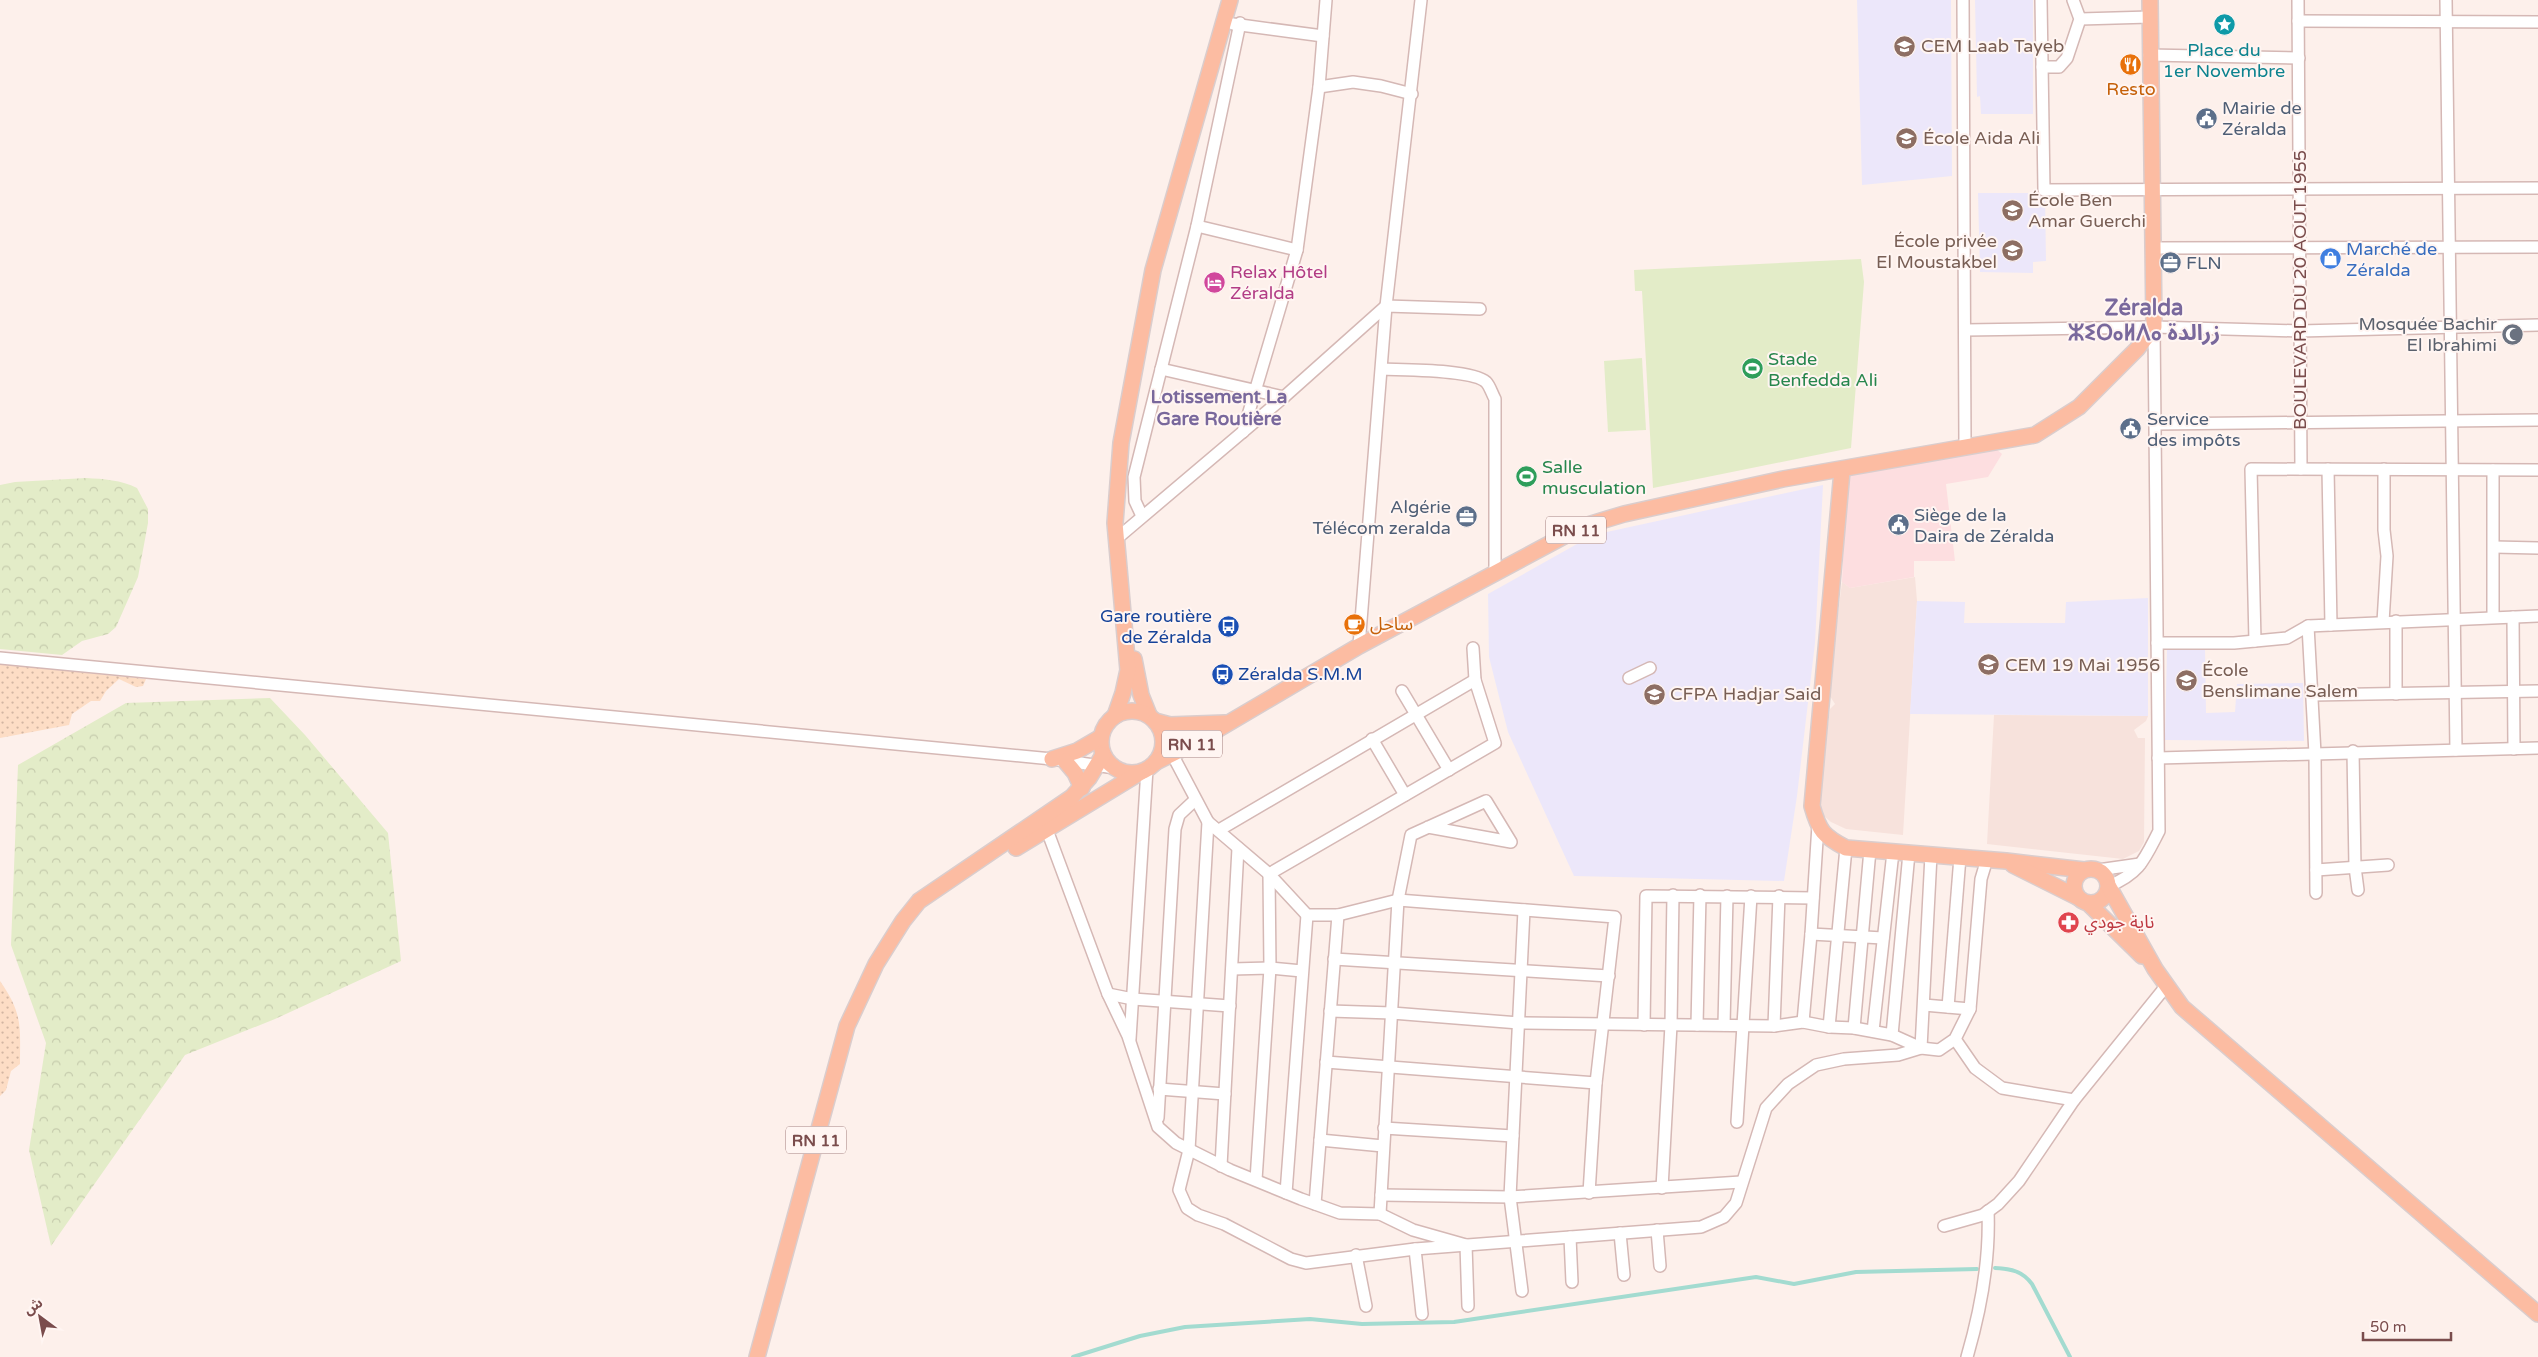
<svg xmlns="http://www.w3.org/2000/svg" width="2538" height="1357" font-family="'Varela Round','Noto Sans Arabic','Noto Sans Tifinagh',sans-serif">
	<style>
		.residential { fill: #f7e2dc }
		.commercial { fill: #fddee0 }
		.education { fill: #ece7fa }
		.forest { fill: url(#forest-crowns) }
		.sand { fill: url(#sand-dots) }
		.pitch { fill: #e3ecc8 }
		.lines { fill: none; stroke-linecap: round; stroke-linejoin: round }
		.stream { stroke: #a3dbd0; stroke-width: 4 }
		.minor-casing { stroke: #d5b8b5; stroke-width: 14 }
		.major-casing { stroke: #dacdcd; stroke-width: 18 }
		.minor { stroke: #fff; stroke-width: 11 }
		.major { stroke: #fcbca2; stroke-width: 15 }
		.labels { text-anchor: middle; stroke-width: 4; stroke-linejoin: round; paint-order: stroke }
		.shield { fill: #fff5f2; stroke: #a27f7e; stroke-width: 1 }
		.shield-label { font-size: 16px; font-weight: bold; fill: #7a4c4c }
		.education-label { font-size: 18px; fill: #785e54; stroke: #fff5f2; text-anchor: start }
		.culture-label { font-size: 18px; fill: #0d838f; stroke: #fff5f2 }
		.food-label { font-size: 18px; fill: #c56008; stroke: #fff5f2 }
		.service-label { font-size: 18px; fill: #4e5e75; stroke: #fff5f2; text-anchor: start }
		.shop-label { font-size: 18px; fill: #366cbe; stroke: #fff5f2; text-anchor: start }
		.hotel-label { font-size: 18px; fill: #b23c85; stroke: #fff5f2; text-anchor: start }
		.street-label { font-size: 18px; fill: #7a4c4c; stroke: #fff5f2 }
		.worship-label { font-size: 18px; fill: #5b616d; stroke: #fff5f2; text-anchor: end }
		.leisure-label { font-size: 18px; fill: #27864d; stroke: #fff5f2; text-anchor: start }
		.transit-label { font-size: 18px; fill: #164399; stroke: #fff5f2; text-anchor: end }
		.health-label { font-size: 18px; fill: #be3a42; stroke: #fff5f2; text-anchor: start }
		.neighbourhood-label { font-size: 19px; font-weight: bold; fill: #79689c; stroke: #fff5f2 }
		.district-label { font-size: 22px; font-weight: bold; fill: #79689c; stroke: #fff5f2 }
	</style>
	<defs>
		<pattern id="forest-crowns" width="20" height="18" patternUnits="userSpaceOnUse" patternTransform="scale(1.25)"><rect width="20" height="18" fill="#e3ecc8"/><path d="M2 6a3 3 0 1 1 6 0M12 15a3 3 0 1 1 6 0" fill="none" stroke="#c6ccad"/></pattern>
		<pattern id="sand-dots" width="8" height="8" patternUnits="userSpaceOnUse" patternTransform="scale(1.25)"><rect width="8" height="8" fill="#fdddc5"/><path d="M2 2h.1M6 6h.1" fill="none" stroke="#d2b5a2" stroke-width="1.8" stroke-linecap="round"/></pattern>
	</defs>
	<rect width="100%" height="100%" fill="#fdf0eb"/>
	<g class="residential">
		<path d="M1915,577L1917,601L1903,835L1846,829L1831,822L1823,815L1819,798L1830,709L1835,704L1828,693L1842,582L1850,588Z"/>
		<path d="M1994,715L2148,716L2146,721L2134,730L2138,738H2145L2144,842L2139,851L2123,859L1987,844Z"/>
	</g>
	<path class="commercial" d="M1995,448L2002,454L1988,477L1946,484L1955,561H1914V577L1850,588L1842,582L1847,476Z"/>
	<g class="education">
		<path d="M1857,0H1951L1952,176L1862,185Z"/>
		<path d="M1975,0H2033V114H1981L1980,96L1977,97Z"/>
		<path d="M1978,193H2045L2046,261L2033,262V273L1980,272Z"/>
		<path d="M1823,485L1815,643L1797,796L1784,881L1574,876L1508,732L1489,657L1488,594L1593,535Z"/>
		<path d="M2148,598V716L1910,714L1917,601L1965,602L1964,623H2065L2066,602Z"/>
		<path d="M2205,647L2206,713L2235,712L2237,684L2303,683L2304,741L2165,740L2167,648Z"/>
	</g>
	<g class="forest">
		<path d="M86,478C104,479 121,480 137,488L148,509V523L138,577L116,627L108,634L82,641L62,655L0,649V485L15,482Z"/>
		<path d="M270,698L305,735L388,833L401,961L275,1019L185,1055L51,1246L29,1150L46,1043L11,945L18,765L126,703Z"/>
	</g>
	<g class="sand">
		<path d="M0,664L146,679L143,686L136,687L119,679L106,691L100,701H91L72,714L69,725L0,738Z"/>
		<path d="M0,981C23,1014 20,1026 20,1064L11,1071L6,1090L0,1096Z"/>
	</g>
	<g class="pitch">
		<path d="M1861,259L1864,282L1851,448L1653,488L1642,291H1635L1634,270Z"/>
		<path d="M1642,358L1646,430L1608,432L1604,361Z"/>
	</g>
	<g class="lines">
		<g class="stream">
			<path d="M1995,1268C2012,1269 2022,1271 2032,1284L2070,1357"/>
			<path d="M1073,1357L1140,1336L1185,1327L1310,1319L1362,1324L1454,1322L1756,1277L1794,1284L1856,1272L1977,1269"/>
		</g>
		<defs>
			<g id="minor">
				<path d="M1963,0L1965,446"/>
				<path d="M2041,0L2044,190L2538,188"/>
				<path d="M2298,0L2301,469"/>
				<path d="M2446,0L2456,750"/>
				<path d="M2080,19L2150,17"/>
				<path d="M2298,21L2538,22"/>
				<path d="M1233,24L1323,36"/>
				<path d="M2149,55L2299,58"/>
				<path d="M2042,67H2059L2067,58L2080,19L2073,0"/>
				<path d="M1319,87L1353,82L1381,86L1412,94"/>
				<path d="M1197,226L1297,250"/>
				<path d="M2152,248L2538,247"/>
				<path d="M1965,330L2154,327L2300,331L2538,325"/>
				<path d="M1161,369L1284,397"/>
				<path d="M1382,369C1402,370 1472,369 1486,382C1490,386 1492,394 1495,399V574"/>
				<path d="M2155,424L2538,420"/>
				<path d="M1243,432L1297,250L1319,87L1326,0"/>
				<path d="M2328,469L2331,625"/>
				<path d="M2493,470V617"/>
				<path d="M1142,516L1135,501L1134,477L1197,226L1240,23"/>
				<path d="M1121,535L1284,397L1386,306L1480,309"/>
				<path d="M2494,547L2538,548"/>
				<path d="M2513,617L2514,749"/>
				<path d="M2396,621V694"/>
				<path d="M2383,622L2387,556L2384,530V469"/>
				<path d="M2308,626L2315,754L2316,893"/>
				<path d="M2255,641L2251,469L2538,470"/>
				<path d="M2157,643H2234L2287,638L2308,626L2538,616"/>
				<path d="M1359,646L1386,306L1421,0"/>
				<path d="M0,658L1052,759L1115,768"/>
				<path d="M1629,678L1650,668"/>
				<path d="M1402,691L1449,770"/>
				<path d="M2312,695L2538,691"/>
				<path d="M1372,739L1405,795"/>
				<path d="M2353,751L2355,867L2358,890"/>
				<path d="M1172,754L1208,822L1269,874L1307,915H1338L1398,900L1615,917L1596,1083L1589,1193"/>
				<path d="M2158,758L2538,748"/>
				<path d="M1208,822L1189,1150L1179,1190L1187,1208L1198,1215L1224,1224L1291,1259L1306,1263L1415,1249L1701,1227L1724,1217L1736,1203L1766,1108L1788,1084L1816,1065L1844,1059L1898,1055L1921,1048L1931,855"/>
				<path d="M1047,830L1108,994L1128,1036L1158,1127L1176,1143L1230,1170L1301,1199L1340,1213L1380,1214L1398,900L1411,835L1486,801L1511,842L1428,827"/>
				<path d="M1219,830L1475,680"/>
				<path d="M2098,870L2140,864"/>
				<path d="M2316,870L2388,865"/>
				<path d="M2109,886C2140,873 2144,860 2159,831L2154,327"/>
				<path d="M1811,934L1883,938"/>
				<path d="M1334,959L1609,976"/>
				<path d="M1232,969L1270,968L1302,971"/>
				<path d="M1108,994L1133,999L1230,1006"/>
				<path d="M1924,1005L1970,1009"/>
				<path d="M1948,1007L1960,857"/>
				<path d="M1330,1011L1392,1013L1519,1023L1774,1026L1803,1022L1829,1027L1854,1028L1892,1035L1921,1048L1939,1050L1955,1039L1970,1009L1981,879L1987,859"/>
				<path d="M1803,1022L1811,934L1818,825"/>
				<path d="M1644,1025L1646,896L1813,898"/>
				<path d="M1697,1025L1700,895"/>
				<path d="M1724,1025L1727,896"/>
				<path d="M1774,1026L1779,896"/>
				<path d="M1829,1027L1846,848"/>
				<path d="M1854,1028L1870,850"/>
				<path d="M1873,1031L1893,852"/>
				<path d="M1892,1035L1909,853"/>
				<path d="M1130,1039L1147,769"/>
				<path d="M1955,1039L1975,1068L2002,1088L2074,1100"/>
				<path d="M1326,1062L1596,1083"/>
				<path d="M1159,1089L1225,1094"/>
				<path d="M1158,1118L1175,829L1179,815L1195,800"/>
				<path d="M1737,1122L1751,896"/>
				<path d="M1384,1128L1513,1136"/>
				<path d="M1320,1140L1383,1146"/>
				<path d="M1221,1166L1238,848"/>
				<path d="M1256,1180L1270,968L1269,874L1495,743L1475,680L1473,648"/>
				<path d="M1662,1188L1671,1025L1673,895"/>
				<path d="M1286,1193L1307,915"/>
				<path d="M1381,1195L1510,1197L1741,1182"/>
				<path d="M1315,1204L1338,915"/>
				<path d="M1380,1214L1413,1230L1466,1245L1468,1306"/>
				<path d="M1944,1226L1983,1215L1998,1204L2019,1181L2074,1100L2167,985"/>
				<path d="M1657,1230L1660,1266"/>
				<path d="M1620,1233L1624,1275"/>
				<path d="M1570,1237L1572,1282"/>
				<path d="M1415,1249L1422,1314"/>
				<path d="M1356,1255L1366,1306"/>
				<path d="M1522,1291L1510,1197L1524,910"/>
				<path d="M1967,1357C1981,1309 1990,1262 1988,1211"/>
			</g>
			<g id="major">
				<path d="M1842,471L1812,806C1819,831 1823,836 1846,848L2006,861L2084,870"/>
				<path d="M1134,659L1141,695L1149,715"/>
				<circle cx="1132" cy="742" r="31"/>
				<path d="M1115,716L1123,693L1128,670L1115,523L1121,443L1153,270L1230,0"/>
				<path d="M1155,721L1170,725L1225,723"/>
				<path d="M1052,759L1077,751L1101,737"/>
				<path d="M1065,761L1075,773L1082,788"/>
				<path d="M1156,762L1198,741L1359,646L1581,527L1624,514L1783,479L2035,435L2079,407L2137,349L2154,327L2150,0"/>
				<path d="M1016,848L1141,772"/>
				<path d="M2013,865L2077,897"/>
				<circle cx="2091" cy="886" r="17"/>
				<path d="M2109,887L2155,969L2182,1007L2538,1314"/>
				<path d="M2088,903L2142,956"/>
				<path d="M757,1357L847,1026L876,964L903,921L919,901L1072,797L1089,778L1103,755"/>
			</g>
		</defs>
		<use href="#minor" class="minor-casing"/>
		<use href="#major" class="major-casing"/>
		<use href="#minor" class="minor"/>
		<use href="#major" class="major"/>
	</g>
	<defs>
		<symbol id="sight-disc" viewBox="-11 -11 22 22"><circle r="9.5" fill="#0f9aa8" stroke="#fff5f2"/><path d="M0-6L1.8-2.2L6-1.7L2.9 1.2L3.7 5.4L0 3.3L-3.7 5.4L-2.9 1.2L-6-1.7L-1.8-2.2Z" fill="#fff"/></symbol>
		<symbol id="school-disc" viewBox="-11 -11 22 22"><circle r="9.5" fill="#8d6e63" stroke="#fff5f2"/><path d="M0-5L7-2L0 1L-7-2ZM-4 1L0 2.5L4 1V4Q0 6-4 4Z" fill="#fff"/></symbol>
		<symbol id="restaurant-disc" viewBox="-11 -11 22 22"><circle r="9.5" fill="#e8710a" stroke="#fff5f2"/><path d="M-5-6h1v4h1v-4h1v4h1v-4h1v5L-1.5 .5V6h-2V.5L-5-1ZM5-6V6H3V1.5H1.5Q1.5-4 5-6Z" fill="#fff"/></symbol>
		<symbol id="civic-disc" viewBox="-11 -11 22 22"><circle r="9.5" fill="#5c6f8a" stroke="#fff5f2"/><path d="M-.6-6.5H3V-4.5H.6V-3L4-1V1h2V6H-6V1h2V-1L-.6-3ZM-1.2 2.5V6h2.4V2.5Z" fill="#fff"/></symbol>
		<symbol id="shop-disc" viewBox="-11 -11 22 22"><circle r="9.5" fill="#3f7fe0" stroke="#fff5f2"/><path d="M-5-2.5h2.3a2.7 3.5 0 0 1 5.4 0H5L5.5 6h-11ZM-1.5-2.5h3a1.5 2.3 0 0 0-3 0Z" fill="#fff"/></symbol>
		<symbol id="office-disc" viewBox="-11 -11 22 22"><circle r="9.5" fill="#5c6f8a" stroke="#fff5f2"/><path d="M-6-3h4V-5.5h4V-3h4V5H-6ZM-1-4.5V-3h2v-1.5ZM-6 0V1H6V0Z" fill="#fff"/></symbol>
		<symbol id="hotel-disc" viewBox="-11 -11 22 22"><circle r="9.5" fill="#d1479c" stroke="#fff5f2"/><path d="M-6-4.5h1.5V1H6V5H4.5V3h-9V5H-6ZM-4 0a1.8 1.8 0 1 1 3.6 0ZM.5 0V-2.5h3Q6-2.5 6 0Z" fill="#fff"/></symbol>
		<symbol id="mosque-disc" viewBox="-11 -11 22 22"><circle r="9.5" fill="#6b7280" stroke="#fff5f2"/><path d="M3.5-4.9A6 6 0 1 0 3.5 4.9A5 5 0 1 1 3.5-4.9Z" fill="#fff"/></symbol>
		<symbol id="stadium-disc" viewBox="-11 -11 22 22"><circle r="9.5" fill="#2e9e5b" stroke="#fff5f2"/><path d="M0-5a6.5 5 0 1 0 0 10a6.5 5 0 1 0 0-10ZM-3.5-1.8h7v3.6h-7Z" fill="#fff"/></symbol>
		<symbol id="cafe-disc" viewBox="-11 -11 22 22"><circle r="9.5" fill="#e8710a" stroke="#fff5f2"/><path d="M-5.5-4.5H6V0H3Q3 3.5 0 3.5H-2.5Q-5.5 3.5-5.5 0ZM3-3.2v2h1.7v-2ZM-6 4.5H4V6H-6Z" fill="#fff"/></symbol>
		<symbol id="bus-disc" viewBox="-11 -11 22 22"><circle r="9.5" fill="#1a4fb4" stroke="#fff5f2"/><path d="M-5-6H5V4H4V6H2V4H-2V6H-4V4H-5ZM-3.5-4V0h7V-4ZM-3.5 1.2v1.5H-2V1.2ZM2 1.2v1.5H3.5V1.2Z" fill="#fff"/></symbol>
		<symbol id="university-disc" viewBox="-11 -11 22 22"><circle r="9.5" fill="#8d6e63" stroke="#fff5f2"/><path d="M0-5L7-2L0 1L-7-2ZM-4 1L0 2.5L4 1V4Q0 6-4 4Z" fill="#fff"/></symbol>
		<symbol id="pharmacy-disc" viewBox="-11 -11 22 22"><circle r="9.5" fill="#e0444e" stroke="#fff5f2"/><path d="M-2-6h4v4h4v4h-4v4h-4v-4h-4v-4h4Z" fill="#fff"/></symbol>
	</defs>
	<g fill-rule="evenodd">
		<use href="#sight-disc" x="2212" y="12" width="25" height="25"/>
		<use href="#school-disc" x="1892" y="34" width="25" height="25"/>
		<use href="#restaurant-disc" x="2118" y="52" width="25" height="25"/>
		<use href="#civic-disc" x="2194" y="106" width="25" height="25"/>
		<use href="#school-disc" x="1894" y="126" width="25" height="25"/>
		<use href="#school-disc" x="2000" y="198" width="25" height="25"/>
		<use href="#school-disc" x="2000" y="238" width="25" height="25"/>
		<use href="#shop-disc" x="2318" y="246" width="25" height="25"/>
		<use href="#office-disc" x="2158" y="250" width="25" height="25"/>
		<use href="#hotel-disc" x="1202" y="270" width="25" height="25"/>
		<use href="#mosque-disc" x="2500" y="322" width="25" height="25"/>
		<use href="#stadium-disc" x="1740" y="356" width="25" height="25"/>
		<use href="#civic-disc" x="2118" y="416" width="25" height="25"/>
		<use href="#stadium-disc" x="1514" y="464" width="25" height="25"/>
		<use href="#office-disc" x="1454" y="504" width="25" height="25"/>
		<use href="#civic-disc" x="1886" y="512" width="25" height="25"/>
		<use href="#cafe-disc" x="1342" y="612" width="25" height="25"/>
		<use href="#bus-disc" x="1216" y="614" width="25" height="25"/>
		<use href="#school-disc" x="1976" y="652" width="25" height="25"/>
		<use href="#bus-disc" x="1210" y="662" width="25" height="25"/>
		<use href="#school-disc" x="2174" y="668" width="25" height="25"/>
		<use href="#university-disc" x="1642" y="682" width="25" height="25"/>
		<use href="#pharmacy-disc" x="2056" y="910" width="25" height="25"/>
	</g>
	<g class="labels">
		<g class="shield">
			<rect x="1546" y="516.5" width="60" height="27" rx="4"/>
			<rect x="1162" y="730.5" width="60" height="27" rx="4"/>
			<rect x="786" y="1126.5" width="60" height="27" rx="4"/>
		</g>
		<g class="shield-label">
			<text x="1576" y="536">RN 11</text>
			<text x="1192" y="750">RN 11</text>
			<text x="816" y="1146">RN 11</text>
		</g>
		<g class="education-label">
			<text x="1921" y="52">CEM Laab Tayeb</text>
			<text x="1923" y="144">École Aida Ali</text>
			<text x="2028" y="206">École Ben<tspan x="2028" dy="21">Amar Guerchi</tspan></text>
			<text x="1997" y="247" text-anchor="end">École privée<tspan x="1997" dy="21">El Moustakbel</tspan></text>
			<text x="2005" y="671">CEM 19 Mai 1956</text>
			<text x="2202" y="676">École<tspan x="2202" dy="21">Benslimane Salem</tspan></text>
			<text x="1670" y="700">CFPA Hadjar Said</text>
		</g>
		<g class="culture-label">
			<text x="2224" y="56">Place du<tspan x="2224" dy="21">1er Novembre</tspan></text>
		</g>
		<g class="food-label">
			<text x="2131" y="95">Resto</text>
			<text x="1370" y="630" text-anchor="start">ساحل</text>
		</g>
		<g class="service-label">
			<text x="2222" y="114">Mairie de<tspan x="2222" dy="21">Zéralda</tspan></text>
			<text x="2186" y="269">FLN</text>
			<text x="2147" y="425">Service<tspan x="2147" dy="21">des impôts</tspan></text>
			<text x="1451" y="513" text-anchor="end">Algérie<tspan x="1451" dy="21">Télécom zeralda</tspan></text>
			<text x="1914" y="521">Siège de la<tspan x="1914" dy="21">Daira de Zéralda</tspan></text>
		</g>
		<g class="shop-label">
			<text x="2346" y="255">Marché de<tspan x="2346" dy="21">Zéralda</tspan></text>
		</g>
		<g class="hotel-label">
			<text x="1230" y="278">Relax Hôtel<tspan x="1230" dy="21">Zéralda</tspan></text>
		</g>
		<g class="street-label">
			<text transform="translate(2300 290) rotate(-90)" y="6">BOULEVARD DU 20 AOUT 1955</text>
		</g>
		<g class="worship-label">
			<text x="2497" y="330">Mosquée Bachir<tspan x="2497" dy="21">El Ibrahimi</tspan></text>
		</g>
		<g class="leisure-label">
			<text x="1768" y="365">Stade<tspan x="1768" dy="21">Benfedda Ali</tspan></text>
			<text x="1542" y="473">Salle<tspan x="1542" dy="21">musculation</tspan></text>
		</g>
		<g class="transit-label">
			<text x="1212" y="622">Gare routière<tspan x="1212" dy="21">de Zéralda</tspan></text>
			<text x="1238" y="680" text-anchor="start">Zéralda S.M.M</text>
		</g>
		<g class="health-label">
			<text x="2084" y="928">ناية جودي</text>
		</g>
		<g class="neighbourhood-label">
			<text x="1219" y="403">Lotissement La<tspan x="1219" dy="22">Gare Routière</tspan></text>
		</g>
		<g class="district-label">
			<text x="2144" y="315">Zéralda<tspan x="2144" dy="25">ⵣⵉⵔⴰⵍⴷⴰ زرالدة</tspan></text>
		</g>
	</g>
	<g transform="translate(40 1317) rotate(328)" stroke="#fff5f2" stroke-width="4" paint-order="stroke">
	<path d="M0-4L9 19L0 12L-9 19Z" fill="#7a4c4c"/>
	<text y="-8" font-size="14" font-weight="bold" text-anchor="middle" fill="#7a4c4c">ش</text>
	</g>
	<path d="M2363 1332v8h88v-8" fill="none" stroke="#7a4c4c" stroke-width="2.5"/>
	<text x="2370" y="1332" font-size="15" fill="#7a4c4c" stroke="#fff5f2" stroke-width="4" paint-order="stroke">50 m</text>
</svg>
